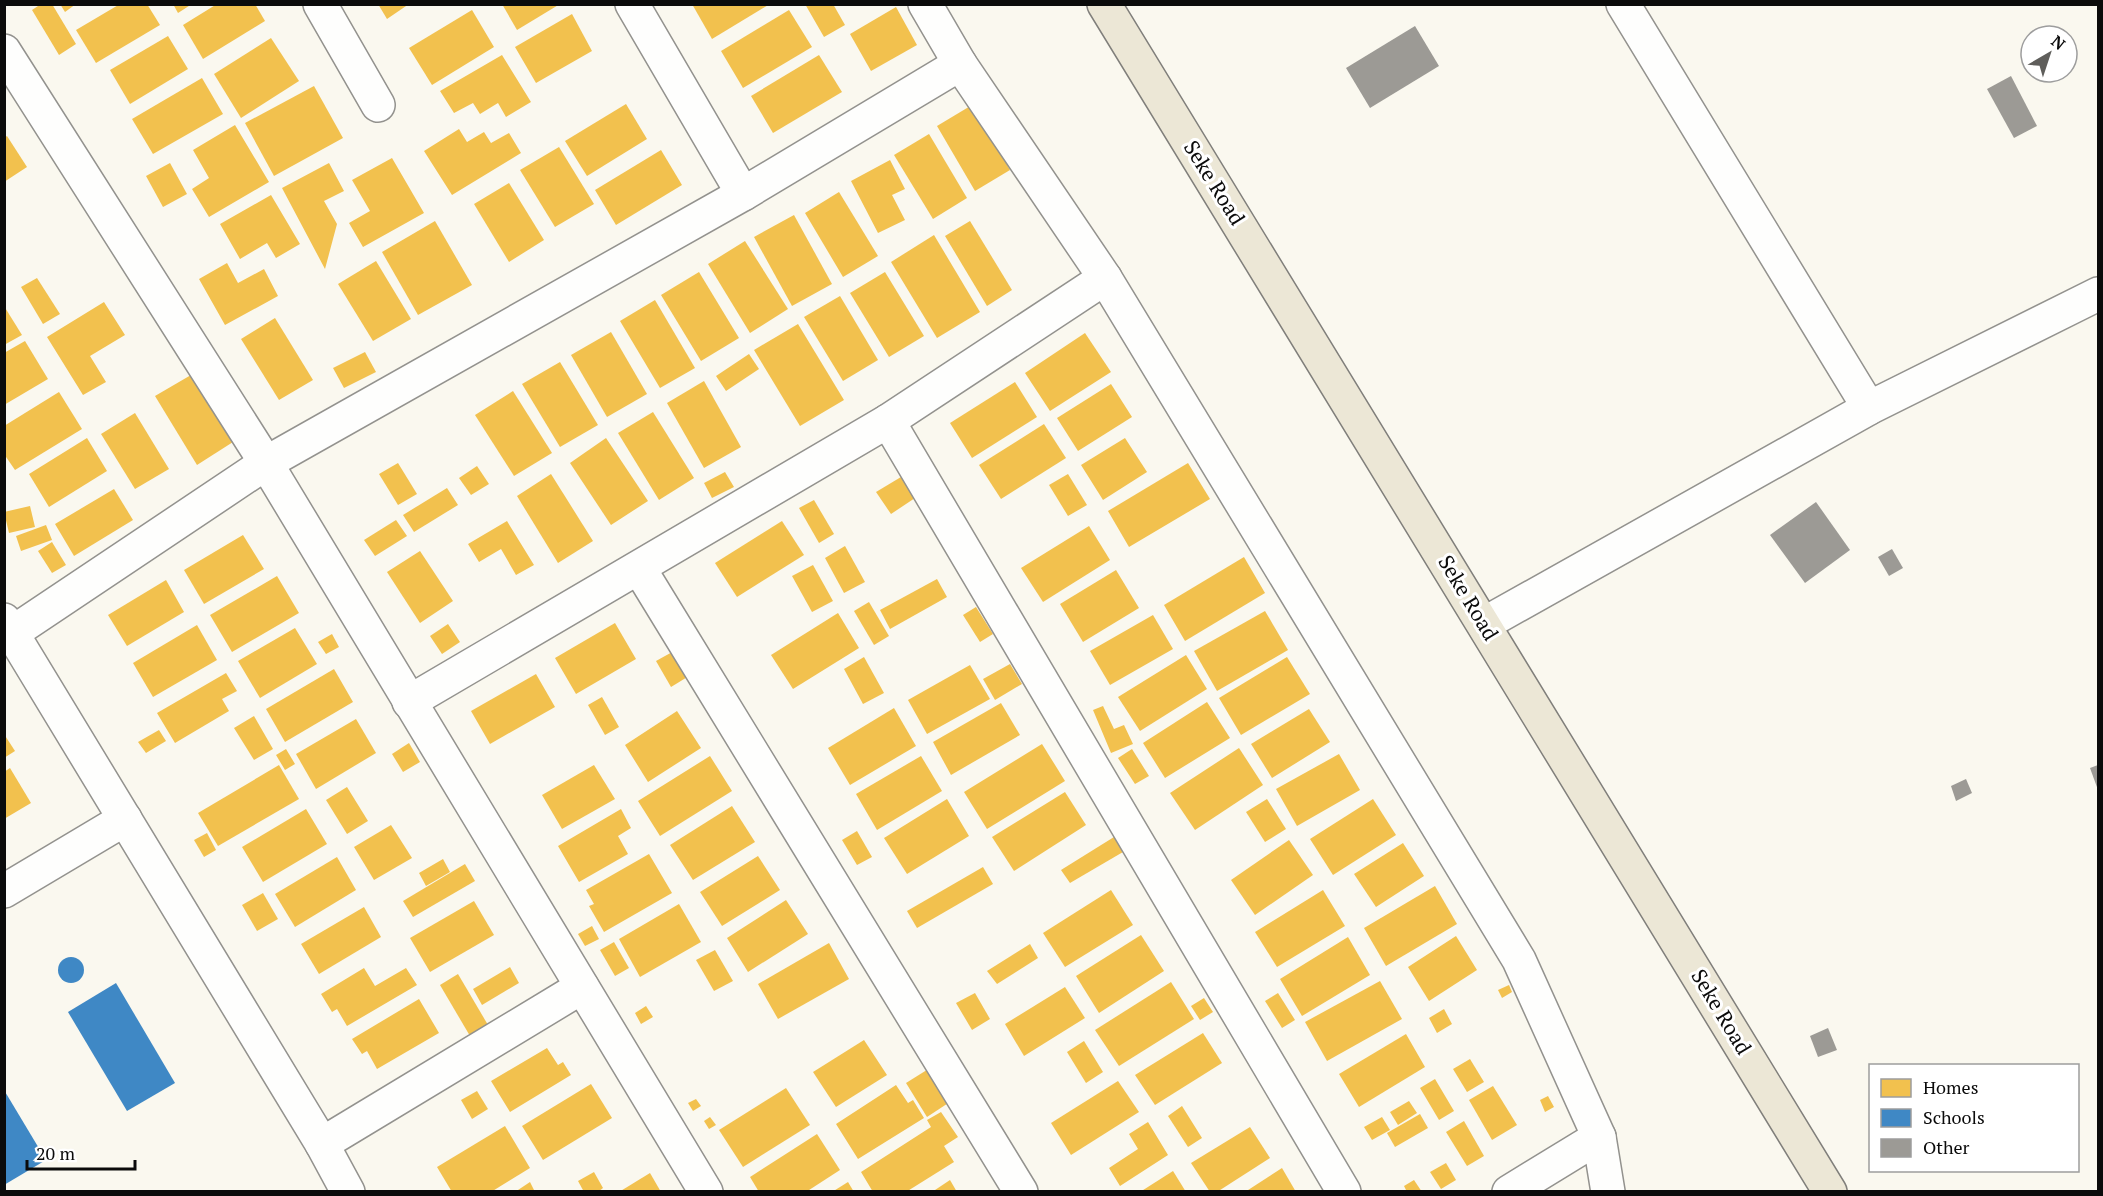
<svg xmlns="http://www.w3.org/2000/svg" width="2103" height="1196" font-family="'PT Serif',serif">
	<style>
		.homes { fill: #f2c14e }
		.schools { fill: #3f88c5 }
		.building { fill: #9c9a95 }
		.lines { fill: none; stroke-linecap: round; stroke-linejoin: round }
		.street-casing { stroke: #93928e; stroke-width: 36 }
		.primary-casing { stroke: #807f7b; stroke-width: 36 }
		.street { stroke: #fefefd; stroke-width: 33 }
		.primary { stroke: #ece7d6; stroke-width: 33 }
		.labels { text-anchor: middle; stroke-width: 6; stroke-linejoin: round; paint-order: stroke }
		.street-label { font-size: 21px; fill: #0b0b0b; stroke: #fff }
	</style>
	<rect width="100%" height="100%" fill="#faf8ef"/>
	<g class="homes">
		<path d="M41,4H52L76,44L59,55L32,10Z"/>
		<path d="M60,4H76L65,12Z"/>
		<path d="M120,4H147L160,25L96,63L76,30Z"/>
		<path d="M173,4H192L178,13Z"/>
		<path d="M217,4H255L265,21L203,59L183,25Z"/>
		<path d="M378,4H409L387,19Z"/>
		<path d="M502,4H560L517,30Z"/>
		<path d="M692,4H770L712,39Z"/>
		<path d="M805,4H833L845,25L824,37Z"/>
		<path d="M896,7L917,45L871,71L850,34Z"/>
		<path d="M472,10L494,47L432,85L409,48Z"/>
		<path d="M789,10L812,47L743,88L721,51Z"/>
		<path d="M572,14L592,51L536,83L515,47Z"/>
		<path d="M168,36L188,69L130,104L110,70Z"/>
		<path d="M271,38L299,81L241,118L214,74Z"/>
		<path d="M502,55L531,102L506,117L498,103L480,114L473,103L454,113L440,91Z"/>
		<path d="M819,55L842,92L773,133L751,96Z"/>
		<path d="M202,78L223,114L153,154L132,119Z"/>
		<path d="M314,86L343,138L274,176L245,123Z"/>
		<path d="M626,104L647,139L587,176L565,141Z"/>
		<path d="M972,105L1010,170L975,191L937,126Z"/>
		<path d="M235,125L269,182L209,217L192,189L209,178L193,150Z"/>
		<path d="M459,129L467,142L484,132L491,143L509,133L521,153L452,195L424,151Z"/>
		<path d="M929,134L967,198L933,219L894,155Z"/>
		<path d="M7,136L27,167L4,182V138Z"/>
		<path d="M559,147L594,204L555,227L520,170Z"/>
		<path d="M661,150L682,185L616,225L595,190Z"/>
		<path d="M392,158L424,213L363,247L349,223L370,211L352,180Z"/>
		<path d="M890,160L905,189L892,195L905,220L878,233L851,181Z"/>
		<path d="M170,163L187,194L163,207L146,176Z"/>
		<path d="M329,163L344,191L324,201L337,224L325,269L282,188Z"/>
		<path d="M509,183L544,240L509,262L474,204Z"/>
		<path d="M839,192L878,256L843,277L805,213Z"/>
		<path d="M271,195L300,244L276,258L267,243L240,259L220,224Z"/>
		<path d="M794,215L832,284L792,306L754,237Z"/>
		<path d="M435,221L472,285L418,315L382,252Z"/>
		<path d="M970,221L1012,290L987,306L945,236Z"/>
		<path d="M934,235L980,312L937,338L891,262Z"/>
		<path d="M745,241L788,309L750,333L708,264Z"/>
		<path d="M376,261L411,319L373,341L338,284Z"/>
		<path d="M227,263L238,283L264,269L278,296L225,325L199,279Z"/>
		<path d="M699,272L739,338L701,361L661,295Z"/>
		<path d="M885,272L924,336L889,357L850,293Z"/>
		<path d="M37,278L60,314L43,324L21,287Z"/>
		<path d="M840,296L878,360L843,381L804,317Z"/>
		<path d="M655,300L695,368L660,388L620,321Z"/>
		<path d="M104,302L125,335L90,356L106,382L83,395L47,337Z"/>
		<path d="M4,306L22,335L4,345Z"/>
		<path d="M275,318L313,380L279,400L241,339Z"/>
		<path d="M798,324L844,400L800,426L754,350Z"/>
		<path d="M611,332L647,394L607,417L571,355Z"/>
		<path d="M1085,333L1111,372L1050,411L1025,373Z"/>
		<path d="M25,341L48,379L4,405V353Z"/>
		<path d="M365,352L376,372L344,388L333,368Z"/>
		<path d="M749,354L759,369L726,391L716,376Z"/>
		<path d="M560,362L598,425L560,447L522,384Z"/>
		<path d="M191,375L233,442L197,465L155,396Z"/>
		<path d="M704,381L741,447L704,468L667,403Z"/>
		<path d="M1015,382L1037,417L972,458L950,423Z"/>
		<path d="M1111,384L1132,417L1078,451L1057,418Z"/>
		<path d="M513,391L552,453L514,476L475,415Z"/>
		<path d="M59,392L82,429L15,470L4,454V426Z"/>
		<path d="M653,412L694,478L659,500L618,433Z"/>
		<path d="M135,413L169,469L135,489L101,434Z"/>
		<path d="M1044,424L1066,458L1001,499L979,465Z"/>
		<path d="M87,438L107,471L49,507L29,474Z"/>
		<path d="M606,438L648,501L611,525L570,463Z"/>
		<path d="M1125,438L1147,472L1103,500L1081,465Z"/>
		<path d="M398,463L417,494L398,505L379,474Z"/>
		<path d="M1188,463L1210,499L1129,547L1108,511Z"/>
		<path d="M477,466L489,484L471,495L459,478Z"/>
		<path d="M725,472L734,487L712,498L704,483Z"/>
		<path d="M551,474L593,541L558,563L517,496Z"/>
		<path d="M1068,474L1087,505L1068,516L1049,485Z"/>
		<path d="M901,477L915,498L891,514L876,492Z"/>
		<path d="M447,488L458,505L414,532L403,515Z"/>
		<path d="M114,489L133,520L74,556L55,524Z"/>
		<path d="M814,500L834,534L819,543L799,508Z"/>
		<path d="M30,506L35,527L9,533L4,512Z"/>
		<path d="M396,520L407,536L375,556L364,540Z"/>
		<path d="M507,521L534,565L516,575L501,549L479,562L468,544Z"/>
		<path d="M782,521L804,555L737,597L715,563Z"/>
		<path d="M46,525L52,540L21,551L16,536Z"/>
		<path d="M1089,526L1110,560L1043,602L1021,568Z"/>
		<path d="M243,535L264,569L204,604L184,570Z"/>
		<path d="M52,542L66,565L52,573L38,551Z"/>
		<path d="M845,546L865,582L844,593L825,558Z"/>
		<path d="M420,551L453,601L420,623L387,572Z"/>
		<path d="M1244,557L1265,593L1185,641L1164,605Z"/>
		<path d="M813,565L833,601L812,612L792,576Z"/>
		<path d="M1116,570L1139,608L1083,642L1060,604Z"/>
		<path d="M277,576L299,613L232,652L210,615Z"/>
		<path d="M937,579L947,597L890,629L880,610Z"/>
		<path d="M166,580L184,612L127,646L108,615Z"/>
		<path d="M869,602L889,636L874,645L854,611Z"/>
		<path d="M976,607L993,634L980,642L963,615Z"/>
		<path d="M1265,611L1288,650L1217,691L1194,651Z"/>
		<path d="M838,613L859,648L793,689L771,655Z"/>
		<path d="M1153,615L1173,649L1110,685L1090,651Z"/>
		<path d="M615,623L636,659L576,694L555,658Z"/>
		<path d="M448,624L460,642L442,654L430,636Z"/>
		<path d="M197,625L217,660L153,697L133,663Z"/>
		<path d="M295,628L317,664L260,698L238,661Z"/>
		<path d="M332,634L339,647L326,654L318,642Z"/>
		<path d="M674,651L689,676L671,687L656,661Z"/>
		<path d="M1186,655L1207,689L1140,731L1118,697Z"/>
		<path d="M864,657L884,693L863,704L844,669Z"/>
		<path d="M1287,657L1310,694L1241,735L1219,698Z"/>
		<path d="M1010,664L1022,684L995,700L983,679Z"/>
		<path d="M970,665L990,699L927,734L908,700Z"/>
		<path d="M334,669L353,702L285,742L266,709Z"/>
		<path d="M226,673L237,691L222,699L229,711L175,743L157,713Z"/>
		<path d="M536,674L555,707L490,744L471,711Z"/>
		<path d="M602,697L619,727L605,735L588,705Z"/>
		<path d="M1207,702L1230,738L1165,778L1143,743Z"/>
		<path d="M1001,703L1020,735L951,775L933,742Z"/>
		<path d="M1103,706L1114,729L1124,725L1133,744L1111,753L1093,710Z"/>
		<path d="M894,708L916,746L850,785L828,748Z"/>
		<path d="M1309,709L1330,742L1272,778L1251,744Z"/>
		<path d="M677,711L701,748L648,782L625,745Z"/>
		<path d="M254,716L273,749L254,760L234,728Z"/>
		<path d="M356,719L376,753L316,789L296,754Z"/>
		<path d="M159,730L166,741L146,753L138,742Z"/>
		<path d="M4,734L15,751L4,758Z"/>
		<path d="M409,743L420,762L403,772L392,754Z"/>
		<path d="M1042,744L1065,781L987,829L964,792Z"/>
		<path d="M1239,748L1263,785L1195,830L1170,793Z"/>
		<path d="M286,749L295,764L285,770L276,755Z"/>
		<path d="M1132,749L1149,776L1135,784L1118,758Z"/>
		<path d="M1339,754L1360,790L1297,826L1276,789Z"/>
		<path d="M710,756L732,791L660,836L638,801Z"/>
		<path d="M921,756L942,791L877,830L856,794Z"/>
		<path d="M279,765L299,799L218,846L198,813Z"/>
		<path d="M594,765L615,799L562,829L542,795Z"/>
		<path d="M10,768L31,803L4,819V772Z"/>
		<path d="M347,787L368,821L347,834L326,800Z"/>
		<path d="M1065,792L1086,825L1014,871L992,837Z"/>
		<path d="M947,799L969,836L907,874L884,838Z"/>
		<path d="M1267,799L1286,829L1265,842L1246,812Z"/>
		<path d="M1373,799L1396,835L1333,875L1310,839Z"/>
		<path d="M732,806L755,842L693,880L670,845Z"/>
		<path d="M306,809L327,844L263,882L242,847Z"/>
		<path d="M621,809L631,828L618,836L628,854L579,882L558,846Z"/>
		<path d="M391,825L412,858L374,880L354,847Z"/>
		<path d="M857,831L872,857L857,865L842,840Z"/>
		<path d="M207,833L216,850L204,857L194,840Z"/>
		<path d="M1114,837L1123,852L1070,883L1061,870Z"/>
		<path d="M1289,840L1313,875L1255,915L1231,880Z"/>
		<path d="M1403,843L1424,876L1376,907L1354,874Z"/>
		<path d="M649,854L672,893L604,932L589,906L594,904L586,890Z"/>
		<path d="M758,856L780,890L722,926L700,892Z"/>
		<path d="M337,857L356,890L295,927L275,894Z"/>
		<path d="M443,859L450,872L426,886L419,873Z"/>
		<path d="M465,864L475,881L413,917L403,901Z"/>
		<path d="M983,867L993,884L917,928L907,911Z"/>
		<path d="M1435,886L1457,924L1386,966L1364,928Z"/>
		<path d="M1111,890L1133,925L1065,967L1043,933Z"/>
		<path d="M1323,890L1345,926L1277,967L1255,932Z"/>
		<path d="M263,893L278,919L257,931L242,905Z"/>
		<path d="M786,900L808,934L748,972L727,938Z"/>
		<path d="M474,901L494,935L430,972L410,938Z"/>
		<path d="M679,904L701,942L640,977L619,939Z"/>
		<path d="M364,907L381,937L319,974L301,944Z"/>
		<path d="M592,926L599,939L585,946L578,934Z"/>
		<path d="M1141,935L1164,971L1099,1013L1076,976Z"/>
		<path d="M1456,936L1477,970L1429,1001L1408,967Z"/>
		<path d="M1348,937L1370,975L1302,1016L1280,979Z"/>
		<path d="M614,942L629,968L615,976L600,950Z"/>
		<path d="M829,943L849,979L778,1019L758,984Z"/>
		<path d="M1030,944L1038,958L997,984L987,971Z"/>
		<path d="M715,950L733,981L714,991L696,960Z"/>
		<path d="M510,967L519,983L482,1005L473,989Z"/>
		<path d="M364,968L375,986L406,968L417,985L347,1026L337,1009L332,1012L321,994Z"/>
		<path d="M458,974L488,1025L470,1036L440,985Z"/>
		<path d="M1380,981L1402,1019L1327,1061L1305,1022Z"/>
		<path d="M1171,982L1194,1019L1119,1066L1095,1030Z"/>
		<path d="M1509,985L1512,992L1502,998L1498,990Z"/>
		<path d="M1065,987L1085,1018L1024,1056L1005,1024Z"/>
		<path d="M975,993L990,1019L972,1030L956,1003Z"/>
		<path d="M1278,993L1295,1020L1282,1028L1265,1001Z"/>
		<path d="M1204,998L1213,1012L1200,1020L1191,1006Z"/>
		<path d="M419,999L439,1033L377,1069L367,1051L362,1054L352,1039Z"/>
		<path d="M646,1006L653,1017L641,1024L635,1013Z"/>
		<path d="M1444,1009L1452,1024L1437,1033L1429,1018Z"/>
		<path d="M1203,1033L1222,1063L1155,1105L1135,1075Z"/>
		<path d="M1406,1034L1425,1067L1359,1107L1339,1074Z"/>
		<path d="M864,1040L887,1075L836,1107L813,1072Z"/>
		<path d="M1084,1041L1103,1072L1086,1083L1067,1052Z"/>
		<path d="M547,1048L558,1065L563,1062L571,1075L510,1112L491,1081Z"/>
		<path d="M1470,1059L1484,1082L1467,1092L1453,1069Z"/>
		<path d="M938,1063L959,1096L927,1117L906,1083Z"/>
		<path d="M1435,1079L1454,1111L1439,1120L1420,1088Z"/>
		<path d="M1118,1081L1139,1112L1071,1155L1051,1123Z"/>
		<path d="M591,1084L612,1118L543,1160L522,1126Z"/>
		<path d="M896,1085L908,1103L913,1100L924,1118L858,1159L836,1124Z"/>
		<path d="M1493,1086L1517,1125L1492,1140L1469,1100Z"/>
		<path d="M786,1088L810,1125L743,1167L719,1130Z"/>
		<path d="M477,1091L488,1109L472,1119L461,1100Z"/>
		<path d="M1548,1096L1554,1107L1545,1112L1540,1100Z"/>
		<path d="M696,1099L701,1106L693,1111L688,1103Z"/>
		<path d="M1409,1101L1417,1113L1398,1125L1390,1112Z"/>
		<path d="M1182,1106L1202,1138L1188,1147L1168,1116Z"/>
		<path d="M941,1112L958,1137L944,1146L954,1162L906,1192H873L861,1172L931,1127L927,1120Z"/>
		<path d="M1420,1114L1428,1128L1395,1147L1387,1133Z"/>
		<path d="M710,1117L716,1125L709,1129L704,1121Z"/>
		<path d="M1382,1117L1390,1130L1372,1140L1364,1127Z"/>
		<path d="M1464,1121L1484,1156L1467,1166L1446,1132Z"/>
		<path d="M1148,1122L1168,1155L1120,1186L1109,1168L1138,1149L1129,1134Z"/>
		<path d="M505,1126L530,1168L491,1192H452L437,1167Z"/>
		<path d="M1250,1127L1270,1158L1217,1192H1210L1191,1163Z"/>
		<path d="M817,1134L840,1170L806,1192H759L750,1177Z"/>
		<path d="M1446,1163L1456,1180L1441,1189L1430,1172Z"/>
		<path d="M1282,1168L1296,1192H1245Z"/>
		<path d="M1173,1171L1186,1192H1140Z"/>
		<path d="M594,1172L603,1188L598,1192H584L578,1181Z"/>
		<path d="M650,1173L661,1192H619Z"/>
		<path d="M950,1180L957,1192H932Z"/>
		<path d="M1414,1180L1422,1192H1407L1404,1186Z"/>
		<path d="M530,1182L535,1192H515Z"/>
		<path d="M848,1182L854,1192H832Z"/>
	</g>
	<g class="schools">
		<circle cx="71" cy="970" r="13"/>
		<path d="M116,983L175,1083L127,1111L68,1012Z"/>
		<path d="M4,1090L46,1160L4,1185Z"/>
	</g>
	<g class="building">
		<path d="M1415,26L1439,66L1370,108L1346,68Z"/>
		<path d="M2011,76L2037,126L2014,138L1987,89Z"/>
		<path d="M1816,502L1850,550L1805,583L1770,535Z"/>
		<path d="M1892,549L1903,568L1889,576L1878,557Z"/>
		<path d="M2098,765V790L2090,768Z"/>
		<path d="M1966,779L1972,793L1956,801L1951,786Z"/>
		<path d="M1828,1028L1837,1050L1818,1057L1810,1036Z"/>
	</g>
	<g class="lines">
		<defs>
			<g id="street">
				<path d="M320,4L378,105"/>
				<path d="M632,4L743,194"/>
				<path d="M925,4L960,64L1105,278L1519,960L1599,1137L1608,1192"/>
				<path d="M1623,4L1869,408"/>
				<path d="M4,51L266,463L706,1192"/>
				<path d="M888,421L1344,1192"/>
				<path d="M639,568L1021,1192"/>
				<path d="M4,620L322,1144L348,1192"/>
				<path d="M1484,624L1869,408L2098,294"/>
				<path d="M12,633L266,463L743,194L960,64"/>
				<path d="M409,702L888,421L1105,278"/>
				<path d="M4,891L125,819"/>
				<path d="M322,1144L582,987"/>
				<path d="M1509,1192L1599,1137"/>
			</g>
			<path id="primary" d="M1104,4L1830,1192"/>
		</defs>
		<use href="#street" class="street-casing"/>
		<use href="#primary" class="primary-casing"/>
		<use href="#street" class="street"/>
		<use href="#primary" class="primary"/>
	</g>
	<g class="labels">
		<g class="street-label">
			<text transform="translate(1214 183) rotate(58)" y="7">Seke Road</text>
			<text transform="translate(1468 598) rotate(59)" y="7">Seke Road</text>
			<text transform="translate(1721 1012) rotate(59)" y="7">Seke Road</text>
		</g>
	</g>
	<rect width="2103" height="1196" fill="none" stroke="#0b0b0b" stroke-width="12"/>
	<rect x="1869" y="1064" width="210" height="108" fill="#ffffff" stroke="#9d9d9d" stroke-width="1.5"/>
	<rect x="1881" y="1079" width="30" height="18" fill="#f2c14e" stroke="#9d9d9d" stroke-width="1.5"/>
	<text x="1923" y="1094" font-size="18" fill="#0b0b0b">Homes</text>
	<rect x="1881" y="1109" width="30" height="18" fill="#3f88c5" stroke="#9d9d9d" stroke-width="1.5"/>
	<text x="1923" y="1124" font-size="18" fill="#0b0b0b">Schools</text>
	<rect x="1881" y="1139" width="30" height="18" fill="#9c9a95" stroke="#9d9d9d" stroke-width="1.5"/>
	<text x="1923" y="1154" font-size="18" fill="#0b0b0b">Other</text>
	<g transform="translate(2049 54) rotate(39)"><circle r="28" fill="#ffffff" stroke="#9d9d9d" stroke-width="1.5"/>
	<path d="M0-4.5L10 22L0 15L-10 22Z" fill="#5f5e5b"/>
	<text y="-9" font-size="16" font-weight="bold" text-anchor="middle" fill="#0b0b0b">N</text>
	</g>
	<path d="M27 1160v9h108v-9" fill="none" stroke="#0b0b0b" stroke-width="3"/>
	<text x="36" y="1160" font-size="18" fill="#0b0b0b" stroke="#ffffff" stroke-width="4.5" paint-order="stroke">20 m</text>
</svg>
